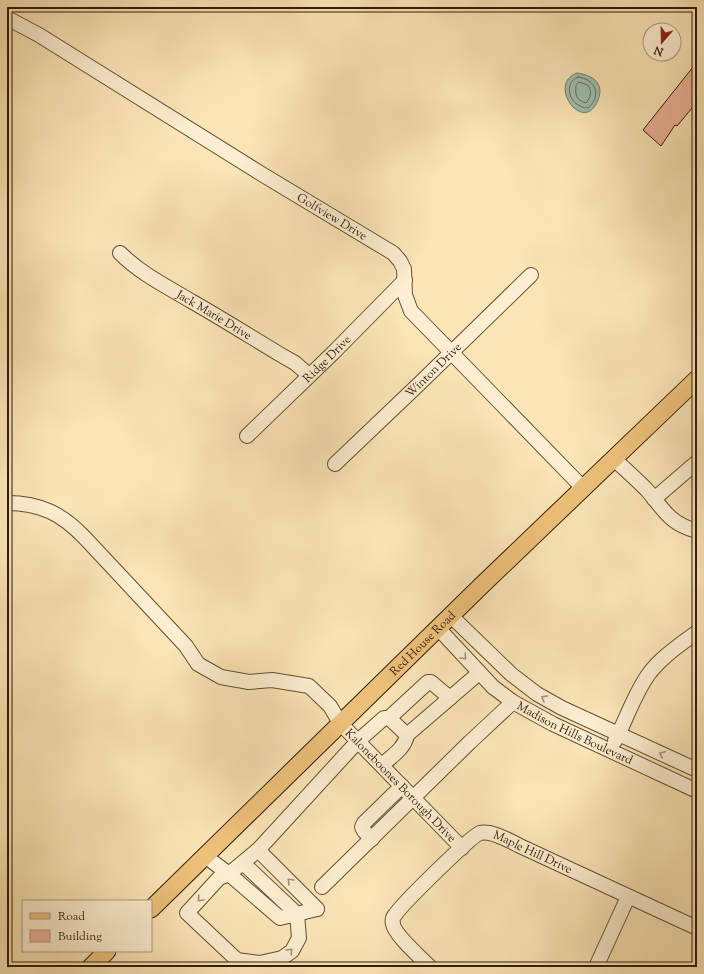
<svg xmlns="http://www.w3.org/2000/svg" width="704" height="974" font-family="'Sorts Mill Goudy',serif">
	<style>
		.water { fill: #9fbfb1; stroke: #737d6d }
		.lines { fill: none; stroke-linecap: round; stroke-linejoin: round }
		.shore { stroke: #686d5c; stroke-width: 1 }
		.building { fill: #eeb399; stroke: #311b07 }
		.minor-casing { stroke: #644e33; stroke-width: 16 }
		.major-casing { stroke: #311b07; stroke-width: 19 }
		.minor { stroke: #fceed0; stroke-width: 14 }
		.major { stroke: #eec27b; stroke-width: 17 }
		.oneway { stroke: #a18f76 }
		.labels { text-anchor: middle; stroke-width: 3.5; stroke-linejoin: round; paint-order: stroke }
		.street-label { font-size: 12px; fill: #311b07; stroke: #fceed0 }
	</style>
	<rect width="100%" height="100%" fill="#fbe5b6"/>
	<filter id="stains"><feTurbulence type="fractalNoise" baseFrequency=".005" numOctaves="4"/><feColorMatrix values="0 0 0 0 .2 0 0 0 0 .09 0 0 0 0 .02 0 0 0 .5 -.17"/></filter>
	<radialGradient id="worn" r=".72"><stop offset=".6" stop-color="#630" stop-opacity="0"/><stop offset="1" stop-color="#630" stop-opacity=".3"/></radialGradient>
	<path class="water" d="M577,73C592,75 605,83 598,100C584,136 546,84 577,73Z"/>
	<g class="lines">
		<g class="shore">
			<path d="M578,77C596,79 602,96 588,108C568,107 563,82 578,77Z"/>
			<path d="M579,82L588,85C592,91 591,97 586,103C576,100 575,95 576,86Z"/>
		</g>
	</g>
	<path class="building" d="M697,62V102L677,126L675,125L661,146L643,130Z"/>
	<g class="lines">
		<defs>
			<g id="minor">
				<path id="s1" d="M7,18L39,35L260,173L393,253L400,261L404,269L405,295L411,311L584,489"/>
				<path id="s2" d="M120,253C141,274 166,286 191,301C221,318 251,337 281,355L295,363L309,375"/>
				<path id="s3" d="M247,436L333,353L405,280"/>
				<path d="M614,459C625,469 636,479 646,489C664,509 668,523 697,531"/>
				<path id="s4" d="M335,464L419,384L531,275"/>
				<path d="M654,499L697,462"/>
				<path id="s5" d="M7,503C41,503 62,514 85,538L186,646L198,664L221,677L249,682L272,680L309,686L330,706L340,723L462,848"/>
				<path d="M450,615L511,674L537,694L562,708L697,770"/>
				<path id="s6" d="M438,628L493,687L513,702L553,724L697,791"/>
				<path d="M389,718L407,735"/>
				<path d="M615,741C626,720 634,695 648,675C661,657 680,645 697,632"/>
				<path d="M382,765C392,756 405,748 407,735L479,673"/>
				<path d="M372,839L364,831L362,827L364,823L402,786"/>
				<path d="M258,850L317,909"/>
				<path d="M205,856L229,874L280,918L317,909"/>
				<path d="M243,863L297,914L299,938L292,951L282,958L260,963L237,960L187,913L219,878L229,874L258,850L358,741L384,718H389L428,682H431L450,698"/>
				<path d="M322,887L470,742L513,702"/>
				<path id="s7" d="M430,967C421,958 394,934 393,924C392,920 393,917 395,915C401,905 471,836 480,833C491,830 510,841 520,846L697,928"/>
				<path d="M596,967L628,897"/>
			</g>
			<g id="major">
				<path id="s8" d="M151,909L481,586L697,379"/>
				<path d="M91,967L107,951"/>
			</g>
		</defs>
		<use href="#minor" class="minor-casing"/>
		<use href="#major" class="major-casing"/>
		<use href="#minor" class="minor"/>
		<use href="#major" class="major"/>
	</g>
	<defs><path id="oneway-chevron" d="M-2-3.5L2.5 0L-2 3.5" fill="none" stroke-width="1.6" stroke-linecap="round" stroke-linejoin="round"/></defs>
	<g class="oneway">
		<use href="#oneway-chevron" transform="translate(464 657) rotate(47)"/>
		<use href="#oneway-chevron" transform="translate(544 698) rotate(-150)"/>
		<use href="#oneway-chevron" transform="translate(662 754) rotate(-155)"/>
		<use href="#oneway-chevron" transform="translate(290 881) rotate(-135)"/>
		<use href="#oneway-chevron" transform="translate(200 899) rotate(133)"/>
		<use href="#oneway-chevron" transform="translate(290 951) rotate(-46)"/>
	</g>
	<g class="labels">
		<g class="street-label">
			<text dy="4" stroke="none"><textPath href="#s1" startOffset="381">Golfview Drive</textPath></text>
			<text dy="4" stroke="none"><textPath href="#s2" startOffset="113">Jack Marie Drive</textPath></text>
			<text dy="4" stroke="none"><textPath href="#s3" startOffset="111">Ridge Drive</textPath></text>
			<text dy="4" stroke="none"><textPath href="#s4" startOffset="136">Winton Drive</textPath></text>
			<text dy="4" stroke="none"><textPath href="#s8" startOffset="380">Red House Road</textPath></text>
			<text dy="4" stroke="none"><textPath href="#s6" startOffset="175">Madison Hills Boulevard</textPath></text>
			<text dy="4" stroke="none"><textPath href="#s5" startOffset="509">Kaloneboones Borough Drive</textPath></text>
			<text dy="4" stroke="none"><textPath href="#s7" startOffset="242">Maple Hill Drive</textPath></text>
		</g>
	</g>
	<rect width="704" height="974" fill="none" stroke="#fbe5b6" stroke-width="24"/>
	<rect x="8" y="8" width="688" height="958" fill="none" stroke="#311b07" stroke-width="2"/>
	<rect x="12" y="12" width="680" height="950" fill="none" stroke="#311b07"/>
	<rect x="22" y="900" width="130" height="52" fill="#fceed0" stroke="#ab9a80"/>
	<rect x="30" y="913" width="20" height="6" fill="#eec27b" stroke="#ab9a80"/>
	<text x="58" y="920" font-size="12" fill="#311b07">Road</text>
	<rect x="30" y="930" width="20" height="12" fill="#eeb399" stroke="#ab9a80"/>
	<text x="58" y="940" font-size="12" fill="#311b07">Building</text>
	<g transform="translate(662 42) rotate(200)"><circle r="19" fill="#fceed0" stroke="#ab9a80"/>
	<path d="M0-3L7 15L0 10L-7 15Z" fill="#8f2418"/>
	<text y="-6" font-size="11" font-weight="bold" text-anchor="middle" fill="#311b07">N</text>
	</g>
	<rect width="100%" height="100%" filter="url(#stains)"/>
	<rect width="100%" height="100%" fill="url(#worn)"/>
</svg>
